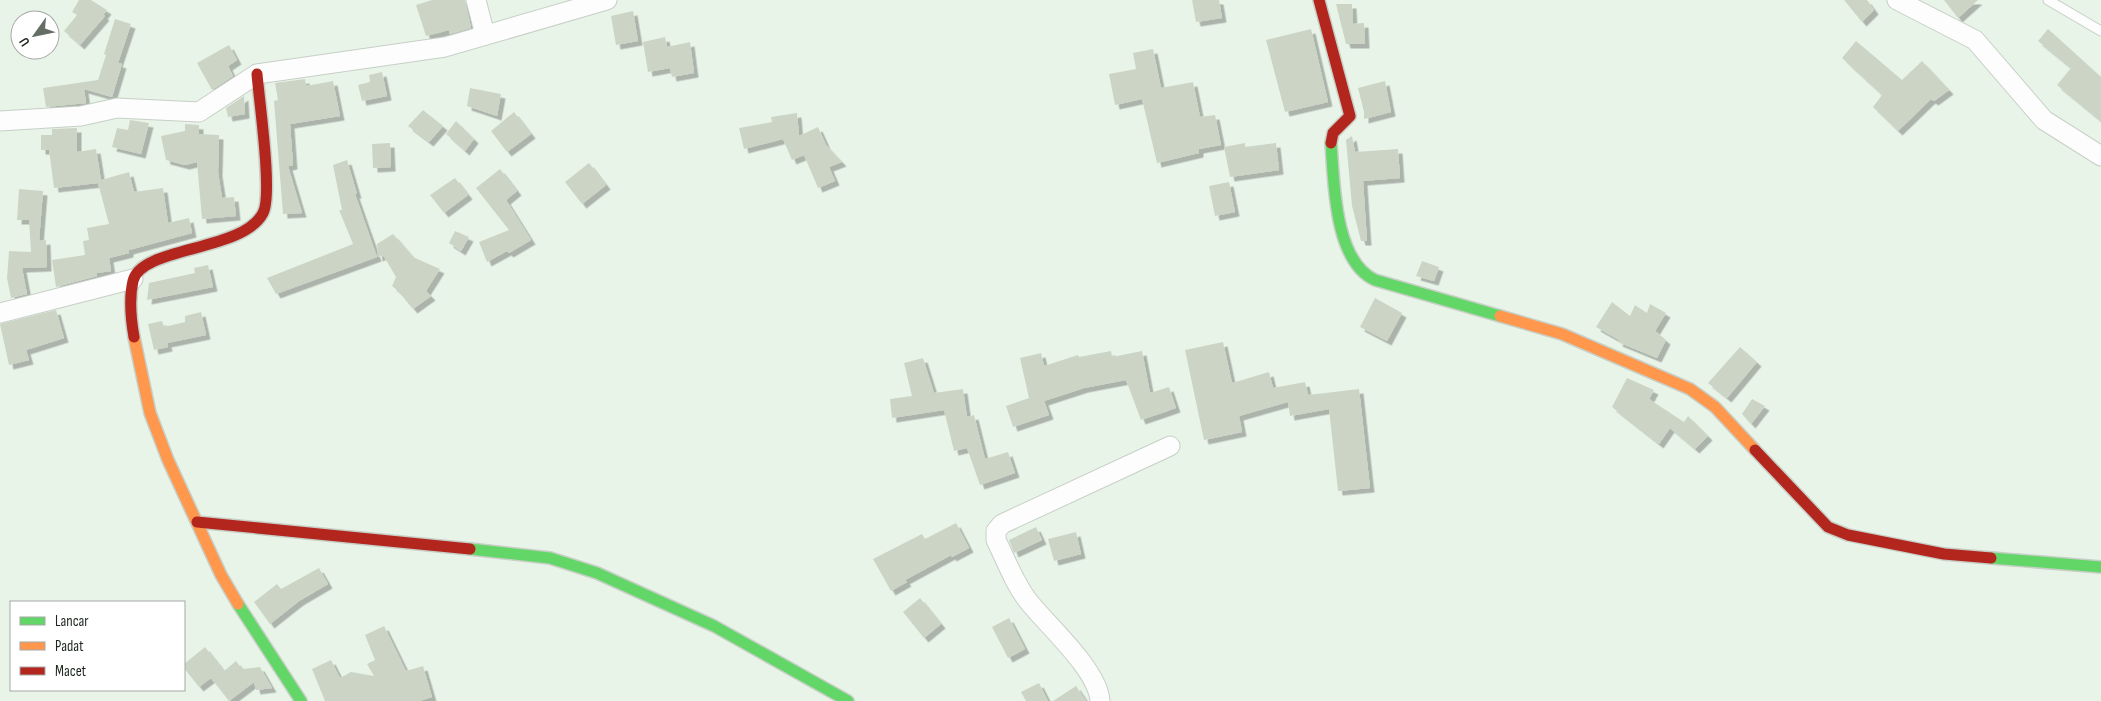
<svg xmlns="http://www.w3.org/2000/svg" width="2101" height="701" font-family="'Sofia Sans Condensed',sans-serif">
	<style>
		.building { fill: #ccd5c5; filter: url(#shadow) }
		.lines { fill: none; stroke-linecap: round; stroke-linejoin: round }
		.lane-casing { stroke: #c7cfc7; stroke-width: 11 }
		.street-casing { stroke: #c7cfc7; stroke-width: 21 }
		.fast-casing { stroke: #c7cfc7; stroke-width: 14 }
		.slow-casing { stroke: #c7cfc7; stroke-width: 14 }
		.jam-casing { stroke: #c7cfc7; stroke-width: 14 }
		.lane { stroke: #fcfdfc; stroke-width: 9 }
		.street { stroke: #fcfdfc; stroke-width: 19 }
		.fast { stroke: #63d668; stroke-width: 11 }
		.slow { stroke: #ff974d; stroke-width: 11 }
		.jam { stroke: #b3261e; stroke-width: 11 }
	</style>
	<defs>
		<filter id="shadow"><feDropShadow dx="4.5" dy="4.5" stdDeviation="0" flood-color="#0004"/></filter>
	</defs>
	<rect width="100%" height="100%" fill="#e9f4e9"/>
	<g class="building">
		<path d="M79,0H91L107,10L103,15L105,16L80,45L64,31L77,15L72,12Z"/>
		<path d="M432,0H465L471,28L450,34L449,30L426,36L416,5Z"/>
		<path d="M1192,0H1219L1222,18L1196,22Z"/>
		<path d="M1844,0H1867L1874,10L1862,22Z"/>
		<path d="M1944,0H1978L1958,18Z"/>
		<path d="M1336,4H1352L1353,24L1364,23L1365,44H1346Z"/>
		<path d="M633,11L638,41L616,45L611,16Z"/>
		<path d="M115,19L131,24L118,63L122,64L112,97L84,89L86,103L46,107L43,88L98,80L106,55L104,54Z"/>
		<path d="M1311,29L1328,102L1285,112L1266,40Z"/>
		<path d="M2048,29L2101,77V121L2057,85L2071,68L2038,41Z"/>
		<path d="M665,37L667,47L690,42L694,73L672,77L670,68L648,72L643,42Z"/>
		<path d="M1856,41L1902,80L1922,61L1949,90L1934,101L1931,99L1898,131L1873,107L1882,95L1842,58Z"/>
		<path d="M229,45L237,60L228,66L233,76L212,90L197,63Z"/>
		<path d="M1153,49L1161,88L1193,82L1200,117L1215,115L1221,145L1199,149V153L1157,163L1142,99L1115,105L1109,74L1136,69L1133,53Z"/>
		<path d="M382,72L387,96L362,101L358,85L370,82L369,75Z"/>
		<path d="M305,79L306,86L333,81L340,116L290,124L293,165L288,166L302,213L283,214L274,101L278,100L275,83Z"/>
		<path d="M1385,81L1391,112L1364,119V112L1358,88Z"/>
		<path d="M470,88L501,94L497,116L467,106Z"/>
		<path d="M244,96L245,114L228,117L226,108Z"/>
		<path d="M423,110L443,126L429,142L408,126Z"/>
		<path d="M514,112L531,134L507,152L491,131Z"/>
		<path d="M797,113L799,136L818,127L826,145L842,162L829,167L835,181L818,188L804,155L792,160L783,139L744,149L739,128L772,122L771,117Z"/>
		<path d="M130,120L149,123L141,154L112,147L117,128L128,130Z"/>
		<path d="M456,121L474,139L465,151L446,134Z"/>
		<path d="M185,124L199,125V134L219,135L218,172L222,198L234,197L236,216L202,219L197,162L185,165L166,160L161,136L185,131Z"/>
		<path d="M77,128V152L96,149L101,180L129,172L134,192L163,188L168,223L189,218L192,233L129,250V253L109,258L111,271L97,273V276L56,287L52,260L85,255L83,241L89,240L87,228L109,224L98,183L54,188L49,150H41V135H52V129Z"/>
		<path d="M1352,136L1355,152L1398,149L1400,178L1363,181L1367,241H1361L1352,206L1346,140Z"/>
		<path d="M390,143L391,167L373,168L372,144Z"/>
		<path d="M1245,143V147L1276,143L1279,170L1230,177L1224,147Z"/>
		<path d="M347,160L357,194H355L377,257L276,294L267,278L353,244L339,210H342L333,165Z"/>
		<path d="M589,163L606,185L582,204L565,182Z"/>
		<path d="M500,169L517,191L506,200L531,240L509,253L507,251L487,262L479,242L509,230L476,188Z"/>
		<path d="M455,178L468,195L444,213L430,195Z"/>
		<path d="M1229,182L1235,212L1215,216L1209,186Z"/>
		<path d="M19,189L43,191L39,241L46,240L47,267L22,268L27,294L11,298L7,278L9,251L31,252L29,220H17Z"/>
		<path d="M455,231L469,237L461,251L449,243Z"/>
		<path d="M393,234L413,257L440,269L426,291L431,296L413,309L398,291L392,286L396,277L383,255L378,257L377,244Z"/>
		<path d="M1422,261L1439,267L1434,281L1416,276Z"/>
		<path d="M208,265L213,287L147,300L149,283L195,273L194,268Z"/>
		<path d="M1375,298L1402,313L1387,341L1360,327Z"/>
		<path d="M1612,302L1630,316L1635,305L1647,313L1650,304L1666,313L1655,331L1666,340L1657,358L1618,342L1619,340L1596,327Z"/>
		<path d="M56,310L64,338L26,350L29,360L9,365L0,324Z"/>
		<path d="M201,312L206,335L167,343L168,347L154,350L148,324L162,321L164,327L185,322V316Z"/>
		<path d="M1223,342L1232,383L1269,372L1273,388L1305,382L1308,395L1359,389L1370,488L1338,491L1329,409L1290,416L1288,402L1239,416L1242,432L1204,440L1185,350Z"/>
		<path d="M1740,347L1757,362L1727,398L1708,383Z"/>
		<path d="M1111,351L1112,357L1142,351L1150,393L1169,387L1176,408L1141,420L1126,380L1084,388L1044,401L1049,415L1013,427L1006,406L1029,398L1020,358L1041,353L1044,366L1078,355L1079,357Z"/>
		<path d="M923,358L934,393L963,389L967,417L974,415L985,459L1008,452L1015,473L980,485L967,448L954,451L944,410L892,418L890,399L912,396L904,363Z"/>
		<path d="M1627,378L1654,390L1649,399L1684,422L1688,416L1708,436L1695,449L1670,428L1659,444L1612,407Z"/>
		<path d="M1752,399L1765,406L1751,424L1742,414Z"/>
		<path d="M956,523L969,548L952,557L951,555L905,580L907,582L891,591L873,559L922,534L925,539Z"/>
		<path d="M1036,527L1042,540L1014,553L1009,540Z"/>
		<path d="M1076,532L1081,554L1054,561L1048,539Z"/>
		<path d="M319,568L328,584L299,601L270,624L254,602L277,584L281,589Z"/>
		<path d="M920,598L941,624L924,638L903,612Z"/>
		<path d="M1009,618L1025,649L1008,658L992,627Z"/>
		<path d="M384,626L406,671L423,666L432,697L419,701H325L312,669L331,660L340,678L351,672L374,676L367,664L375,660L365,635Z"/>
		<path d="M205,647L224,671L236,661L242,669L260,667L272,688L256,690L254,682L229,701L211,678L199,687L184,668V664Z"/>
		<path d="M1039,683L1048,701H1026L1021,692Z"/>
		<path d="M1076,686L1086,701H1053Z"/>
	</g>
	<g class="lines">
		<defs>
			<path id="lane" d="M2048,0L2101,31"/>
			<g id="street">
				<path d="M476,0L485,35"/>
				<path d="M1897,0L1975,40L2044,120L2101,156"/>
				<path d="M0,121L81,116L117,108L199,112L257,74L445,47L607,0"/>
				<path d="M0,313L133,279"/>
				<path d="M1100,701C1098,670 1049,627 1029,602C1015,585 1006,560 996,540V531L1002,524L1170,446"/>
			</g>
			<g id="fast">
				<path d="M1331,143C1334,182 1334,261 1375,280L1500,316"/>
				<path d="M470,549L550,558L597,573L714,626L848,701"/>
				<path d="M1991,558L2101,567"/>
				<path d="M238,604L301,701"/>
			</g>
			<g id="slow">
				<path d="M1500,316L1562,334L1690,389L1715,407L1755,450"/>
				<path d="M134,337L150,413L168,460L221,575L238,604"/>
			</g>
			<g id="jam">
				<path d="M1319,0L1350,116L1333,133L1331,143"/>
				<path d="M134,337C131,320 129,298 133,281C141,246 243,252 263,213C273,195 259,100 257,74"/>
				<path d="M1755,450L1828,527L1848,535L1944,554L1991,558"/>
				<path d="M197,522L470,549"/>
			</g>
		</defs>
		<use href="#lane" class="lane-casing"/>
		<use href="#street" class="street-casing"/>
		<use href="#fast" class="fast-casing"/>
		<use href="#slow" class="slow-casing"/>
		<use href="#jam" class="jam-casing"/>
		<use href="#lane" class="lane"/>
		<use href="#street" class="street"/>
		<use href="#fast" class="fast"/>
		<use href="#slow" class="slow"/>
		<use href="#jam" class="jam"/>
	</g>
	<rect x="10" y="601" width="175" height="90" fill="#ffffff" stroke="#a5a8a5"/>
	<rect x="20" y="617" width="25" height="8" fill="#63d668" stroke="#a5a8a5"/>
	<text x="55" y="626" font-size="15" fill="#1e261e">Lancar</text>
	<rect x="20" y="642" width="25" height="8" fill="#ff974d" stroke="#a5a8a5"/>
	<text x="55" y="651" font-size="15" fill="#1e261e">Padat</text>
	<rect x="20" y="667" width="25" height="8" fill="#b3261e" stroke="#a5a8a5"/>
	<text x="55" y="676" font-size="15" fill="#1e261e">Macet</text>
	<g transform="translate(35 35) rotate(237)"><circle r="24" fill="#ffffff" stroke="#a5a8a5"/>
	<path d="M0-4L9 19L0 12L-9 19Z" fill="#656e65"/>
	<text y="-8" font-size="14" font-weight="bold" text-anchor="middle" fill="#1e261e">U</text>
	</g>
</svg>
